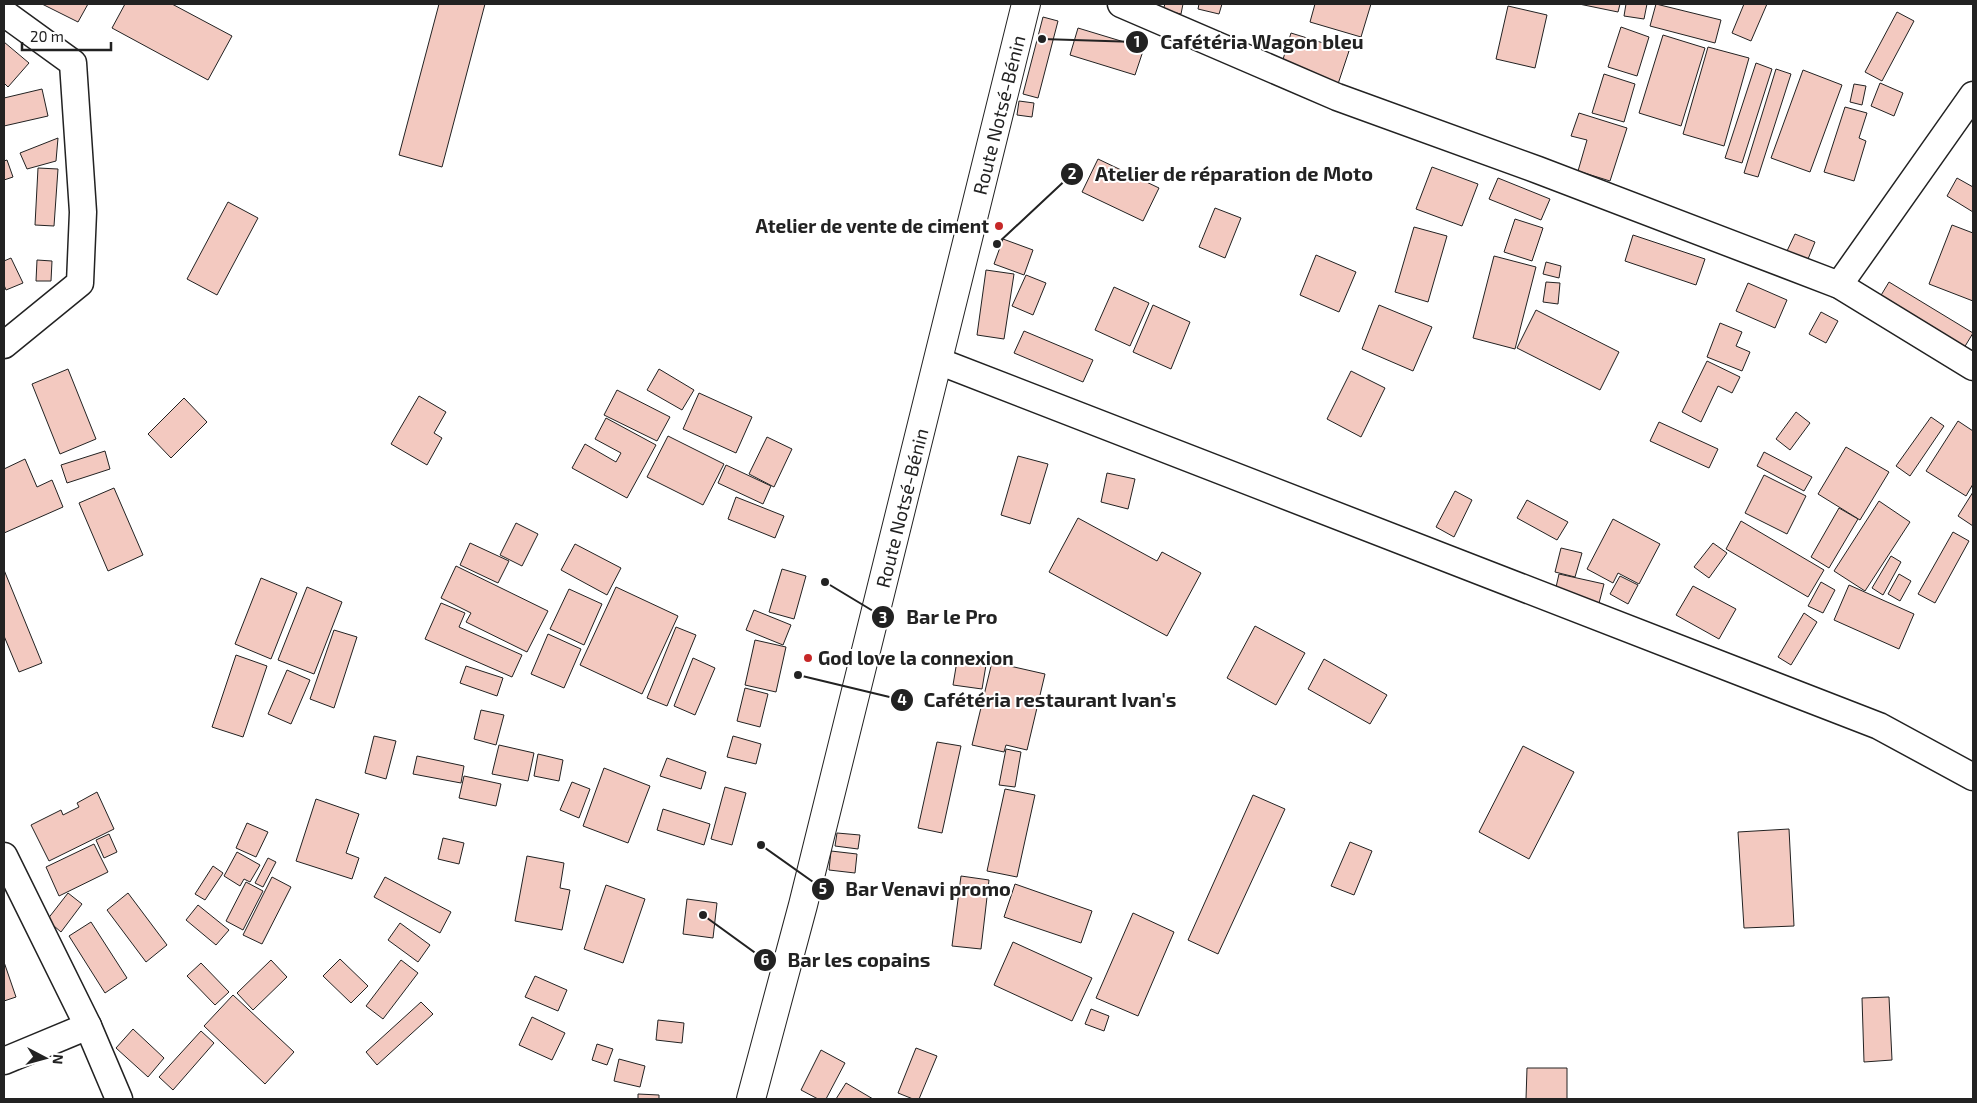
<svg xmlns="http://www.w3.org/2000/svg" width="1977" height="1103" font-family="'Exo 2',sans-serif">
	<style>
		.building { fill: #f3c9c0; stroke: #222 }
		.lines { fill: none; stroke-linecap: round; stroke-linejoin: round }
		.street-casing { stroke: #222; stroke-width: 29 }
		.secondary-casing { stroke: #222; stroke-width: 30 }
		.street { stroke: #fff; stroke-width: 26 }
		.secondary { stroke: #fff; stroke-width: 28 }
		.poi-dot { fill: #c62828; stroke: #fff; stroke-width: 2 }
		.labels { text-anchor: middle; stroke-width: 4; stroke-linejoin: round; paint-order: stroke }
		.street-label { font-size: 19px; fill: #222; stroke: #fff }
		.poi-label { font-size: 19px; font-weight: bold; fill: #222; stroke: #fff; text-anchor: end }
		.leader { fill: none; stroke: #222; stroke-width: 2 }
		.callout-dot { fill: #222; stroke: #fff; stroke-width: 2 }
		.mark-label { font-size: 15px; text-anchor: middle; font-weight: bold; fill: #fff }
		.callout-label { font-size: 20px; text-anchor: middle; font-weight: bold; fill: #222; stroke: #fff; stroke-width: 4; stroke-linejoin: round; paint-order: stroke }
	</style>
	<rect width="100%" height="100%" fill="#fff"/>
	<g class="building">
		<path d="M42,4H88L78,22Z"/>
		<path d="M125,4H172L232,36L208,80L112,28Z"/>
		<path d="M439,4H485L442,167L399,155Z"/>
		<path d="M1165,4H1183L1181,14L1163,10Z"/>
		<path d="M1199,4H1222L1219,14L1198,9Z"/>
		<path d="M1315,4H1371L1361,37L1310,22Z"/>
		<path d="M1579,4H1620L1618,12Z"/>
		<path d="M1626,4H1647L1644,19L1624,16Z"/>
		<path d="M1656,4L1721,20L1715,43L1650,26Z"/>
		<path d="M1744,4H1767L1751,41L1732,33Z"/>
		<path d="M1508,6L1547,15L1535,68L1496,59Z"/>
		<path d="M1897,12L1914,21L1882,81L1865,72Z"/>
		<path d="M1043,17L1058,21L1038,98L1023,94Z"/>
		<path d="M1621,27L1649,37L1637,76L1608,67Z"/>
		<path d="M1078,28L1144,48L1135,75L1070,55Z"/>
		<path d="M1291,33L1349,51L1338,84L1281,66Z"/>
		<path d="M1663,35L1705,48L1681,126L1639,113Z"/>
		<path d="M4,42L29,63L8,87L4,83Z"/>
		<path d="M1708,47L1749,58L1724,146L1683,134Z"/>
		<path d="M1756,63L1772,69L1742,163L1725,158Z"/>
		<path d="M1776,69L1791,74L1758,177L1744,173Z"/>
		<path d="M1803,70L1842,85L1810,172L1771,158Z"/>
		<path d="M1604,74L1635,84L1624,122L1592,113Z"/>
		<path d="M1880,83L1903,93L1894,116L1871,106Z"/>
		<path d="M1854,84L1866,86L1862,105L1850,102Z"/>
		<path d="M42,89L48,116L4,126V98Z"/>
		<path d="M1019,101L1034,103L1032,117L1017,115Z"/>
		<path d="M1845,107L1867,113L1859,138L1866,141L1854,181L1824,172Z"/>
		<path d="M1579,113L1627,128L1610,181L1578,171L1587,140L1571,136Z"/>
		<path d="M58,138L56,161L27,169L20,153Z"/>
		<path d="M1098,159L1159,188L1143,221L1082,192Z"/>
		<path d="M7,160L13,177L4,180V161Z"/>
		<path d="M1432,167L1478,184L1462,226L1416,209Z"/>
		<path d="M38,168L58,169L54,226L35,225Z"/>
		<path d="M1498,178L1550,199L1541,220L1489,199Z"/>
		<path d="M1957,178L1973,187V212L1947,196Z"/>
		<path d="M228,202L258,218L217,295L187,279Z"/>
		<path d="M1215,208L1241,218L1225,258L1199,247Z"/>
		<path d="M1515,219L1543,228L1532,261L1504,252Z"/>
		<path d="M1952,225L1973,233V301L1929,284Z"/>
		<path d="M1414,227L1447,236L1428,302L1395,292Z"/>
		<path d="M1795,234L1815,242L1808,259L1787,251Z"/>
		<path d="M1633,235L1705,259L1696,285L1625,261Z"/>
		<path d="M1003,239L1033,250L1024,275L994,264Z"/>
		<path d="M1316,255L1356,272L1339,312L1300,295Z"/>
		<path d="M1494,256L1536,267L1515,349L1473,338Z"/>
		<path d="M11,258L23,283L6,290L4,285V261Z"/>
		<path d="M37,260L52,261L51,281H36Z"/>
		<path d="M1546,262L1561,266L1559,278L1543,274Z"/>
		<path d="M986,270L1014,274L1004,339L977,335Z"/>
		<path d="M1026,275L1046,283L1033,315L1012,306Z"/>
		<path d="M1546,282L1560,283L1558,304L1543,302Z"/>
		<path d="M1889,282L1973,333L1961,353L1877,302Z"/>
		<path d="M1748,283L1787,300L1775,328L1736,311Z"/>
		<path d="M1114,287L1149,303L1130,346L1095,330Z"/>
		<path d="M1153,305L1190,322L1171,369L1133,352Z"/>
		<path d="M1379,305L1432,327L1413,371L1362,349Z"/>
		<path d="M1536,310L1619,352L1600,390L1517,348Z"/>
		<path d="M1821,312L1838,321L1826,343L1809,334Z"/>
		<path d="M1720,323L1742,332L1736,346L1750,352L1742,371L1707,357Z"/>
		<path d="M1024,331L1093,360L1083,382L1014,353Z"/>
		<path d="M1707,361L1740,377L1732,393L1718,386L1701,422L1682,412Z"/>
		<path d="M68,369L96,439L60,454L32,384Z"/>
		<path d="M659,369L694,390L682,410L647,390Z"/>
		<path d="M1351,371L1385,388L1361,437L1327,419Z"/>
		<path d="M617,390L670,417L657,441L604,415Z"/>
		<path d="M699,393L752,417L736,453L683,429Z"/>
		<path d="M419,396L446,412L434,433L442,438L427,465L391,444Z"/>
		<path d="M184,398L207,422L171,458L148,434Z"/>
		<path d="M1796,412L1810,423L1790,450L1776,439Z"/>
		<path d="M1931,417L1944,426L1910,476L1896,466Z"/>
		<path d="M606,418L656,445L627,498L572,468L585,444L616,462L621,453L595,439Z"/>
		<path d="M1958,421L1973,431V484L1966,496L1926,471Z"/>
		<path d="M1659,422L1718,449L1709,468L1650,441Z"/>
		<path d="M668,436L724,464L703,505L647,477Z"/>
		<path d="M767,437L792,449L774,487L749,474Z"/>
		<path d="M1846,447L1889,472L1860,520L1818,494Z"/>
		<path d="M105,451L110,469L67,483L61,465Z"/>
		<path d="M1764,452L1812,477L1804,491L1757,466Z"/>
		<path d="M1018,456L1048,464L1030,524L1001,515Z"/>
		<path d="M25,459L37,487L52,480L63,507L4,533V469Z"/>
		<path d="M726,465L771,486L763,504L718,483Z"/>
		<path d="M1107,473L1135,479L1128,509L1101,502Z"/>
		<path d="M1764,475L1806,496L1787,534L1745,513Z"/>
		<path d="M114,488L143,555L108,571L79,503Z"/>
		<path d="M1455,491L1472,500L1454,537L1436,527Z"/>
		<path d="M1973,492V526L1958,516Z"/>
		<path d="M736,497L784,516L775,538L728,519Z"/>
		<path d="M1527,500L1568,522L1557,540L1517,518Z"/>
		<path d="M1879,501L1910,522L1865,591L1834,571Z"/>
		<path d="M1839,508L1858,519L1829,568L1811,557Z"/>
		<path d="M1078,518L1157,561L1162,552L1201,573L1167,636L1049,572Z"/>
		<path d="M1613,519L1660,544L1639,584L1618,573L1613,583L1587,569Z"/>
		<path d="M1741,521L1824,570L1808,597L1726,549Z"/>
		<path d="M516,523L538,534L522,566L500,555Z"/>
		<path d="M1953,532L1969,541L1935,603L1918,594Z"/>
		<path d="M470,543L509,561L498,583L460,565Z"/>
		<path d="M1713,543L1727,553L1709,578L1694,567Z"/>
		<path d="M575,544L621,568L607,595L561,570Z"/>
		<path d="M1561,548L1582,553L1575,577L1555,572Z"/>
		<path d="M1891,556L1901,562L1883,595L1872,588Z"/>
		<path d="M456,566L548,611L527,652L466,622L471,613L441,598Z"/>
		<path d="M782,569L806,576L794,619L769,612Z"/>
		<path d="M4,570L42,663L19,672L4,636Z"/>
		<path d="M1559,574L1604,584L1598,607L1554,596Z"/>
		<path d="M1899,574L1911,581L1900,601L1888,594Z"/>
		<path d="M1620,576L1638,585L1628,604L1610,594Z"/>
		<path d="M261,578L297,593L271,659L235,644Z"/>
		<path d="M1821,582L1835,590L1823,613L1808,606Z"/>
		<path d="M1849,585L1914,614L1899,649L1834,620Z"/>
		<path d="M1693,586L1736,609L1719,639L1676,615Z"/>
		<path d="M307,587L342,602L314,674L278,660Z"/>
		<path d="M616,587L678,616L642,694L580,665Z"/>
		<path d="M569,589L602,604L584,645L550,629Z"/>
		<path d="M441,603L465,613L459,627L522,655L512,677L425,639Z"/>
		<path d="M754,610L791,625L783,645L746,630Z"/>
		<path d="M1804,613L1817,622L1791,665L1778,657Z"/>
		<path d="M1255,626L1305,653L1276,705L1227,678Z"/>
		<path d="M676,627L696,635L667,706L647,698Z"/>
		<path d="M334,630L357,637L334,708L310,699Z"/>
		<path d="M548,634L581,649L564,688L531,674Z"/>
		<path d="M755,640L786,647L776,692L745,685Z"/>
		<path d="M236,655L267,666L243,737L212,727Z"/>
		<path d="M958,655L987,659L982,689L953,685Z"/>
		<path d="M693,658L715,668L695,715L674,706Z"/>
		<path d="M1324,659L1387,695L1370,724L1308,689Z"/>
		<path d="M992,662L1045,674L1027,750L1006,745L1004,752L972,745Z"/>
		<path d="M466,666L503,678L497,696L460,683Z"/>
		<path d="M287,670L310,680L291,724L268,714Z"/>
		<path d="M745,688L768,694L760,727L737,721Z"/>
		<path d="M481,710L504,715L496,745L474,739Z"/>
		<path d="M374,736L396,741L386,779L365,773Z"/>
		<path d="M733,736L761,744L756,764L727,757Z"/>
		<path d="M937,742L961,746L942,833L918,828Z"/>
		<path d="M499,745L534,753L528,781L492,774Z"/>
		<path d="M1523,746L1574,772L1529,859L1479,832Z"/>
		<path d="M1006,749L1021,752L1015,787L999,785Z"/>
		<path d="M538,754L563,760L559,781L534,776Z"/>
		<path d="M417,756L464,766L461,783L413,774Z"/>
		<path d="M667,758L706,772L701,789L660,776Z"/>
		<path d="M604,768L650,786L628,843L583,826Z"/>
		<path d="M464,776L501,784L496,806L459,798Z"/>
		<path d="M572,782L590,789L579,818L560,810Z"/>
		<path d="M725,787L746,793L732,845L711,839Z"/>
		<path d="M1005,789L1035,795L1017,877L987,871Z"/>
		<path d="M97,792L114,829L49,861L31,825L61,810L63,815L79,807L77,803Z"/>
		<path d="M1253,795L1285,809L1218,954L1188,940Z"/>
		<path d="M316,799L359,814L346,853L359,858L352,879L296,861Z"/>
		<path d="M663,809L710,824L704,845L657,830Z"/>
		<path d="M247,823L268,832L256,857L236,848Z"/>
		<path d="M1789,829L1794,926L1744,928L1738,832Z"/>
		<path d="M837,833L860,835L858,849L835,846Z"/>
		<path d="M109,834L117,852L104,858L96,840Z"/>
		<path d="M443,838L464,843L459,864L438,859Z"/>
		<path d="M1350,842L1372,851L1354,895L1331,886Z"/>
		<path d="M94,844L108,872L59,896L46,867Z"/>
		<path d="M831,851L857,854L855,873L829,870Z"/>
		<path d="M237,852L260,865L250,882L244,879L240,886L224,876Z"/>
		<path d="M527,856L564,863L560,888L570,890L562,930L515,921Z"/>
		<path d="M268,858L276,862L263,887L255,883Z"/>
		<path d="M213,866L223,873L205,900L195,894Z"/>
		<path d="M961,876L989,880L981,949L952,946Z"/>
		<path d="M272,877L291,887L262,944L243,935Z"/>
		<path d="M385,877L451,912L440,933L374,897Z"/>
		<path d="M246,882L263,891L243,930L226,921Z"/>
		<path d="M1015,884L1092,911L1081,943L1004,917Z"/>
		<path d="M606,885L645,899L623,963L584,949Z"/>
		<path d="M68,893L82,904L61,932L47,920Z"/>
		<path d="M128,893L167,945L146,962L107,910Z"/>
		<path d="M687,899L717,903L713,938L683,934Z"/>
		<path d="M198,905L229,930L216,945L186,920Z"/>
		<path d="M1133,913L1174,932L1138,1016L1096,998Z"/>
		<path d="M91,922L127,978L105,993L69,936Z"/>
		<path d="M400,923L430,945L418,962L388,940Z"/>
		<path d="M1013,942L1092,978L1072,1021L994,985Z"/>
		<path d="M340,959L368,986L351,1003L323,976Z"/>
		<path d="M271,960L287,977L253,1010L237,993Z"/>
		<path d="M401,960L418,973L383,1019L366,1006Z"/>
		<path d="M4,962L16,997L4,1001Z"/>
		<path d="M201,963L229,992L215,1005L187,976Z"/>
		<path d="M535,976L567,990L558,1011L525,997Z"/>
		<path d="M233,995L294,1052L265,1084L204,1026Z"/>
		<path d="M1889,997L1892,1060L1864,1062L1862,998Z"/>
		<path d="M421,1002L433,1014L377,1065L366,1052Z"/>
		<path d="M1091,1009L1109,1016L1104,1031L1085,1024Z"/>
		<path d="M532,1017L565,1033L552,1060L519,1045Z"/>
		<path d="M658,1020L684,1023L682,1043L656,1040Z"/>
		<path d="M133,1029L164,1058L148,1077L116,1048Z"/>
		<path d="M201,1031L214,1043L173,1090L159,1077Z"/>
		<path d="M597,1044L613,1049L607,1065L592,1060Z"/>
		<path d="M916,1048L937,1056L919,1099H913L898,1093Z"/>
		<path d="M821,1050L845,1063L826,1099H818L801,1090Z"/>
		<path d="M619,1059L645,1066L640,1087L614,1081Z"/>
		<path d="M1527,1068H1567V1099H1526Z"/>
		<path d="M846,1083L873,1099H836Z"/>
		<path d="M638,1094L659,1095V1099H638Z"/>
	</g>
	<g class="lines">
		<defs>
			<g id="street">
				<path d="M1121,4L1337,97L1538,170L1839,285L1973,367"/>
				<path d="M4,13L73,63L83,212L80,283L4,345"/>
				<path d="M1839,285L1973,95"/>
				<path d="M938,361L1879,726L1973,777"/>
				<path d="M4,856L88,1026L119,1099"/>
				<path d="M4,1061L88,1026"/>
			</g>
			<path id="secondary" d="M751,1099L803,905L1026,4"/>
		</defs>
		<use href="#street" class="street-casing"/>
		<use href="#secondary" class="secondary-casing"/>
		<use href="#street" class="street"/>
		<use href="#secondary" class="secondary"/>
	</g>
	<g class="poi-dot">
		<circle cx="999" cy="226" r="5"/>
		<circle cx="808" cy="658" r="5"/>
	</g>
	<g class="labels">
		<g class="street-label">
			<text transform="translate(999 115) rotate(-76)" y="7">Route Notsé-Bénin</text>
			<text transform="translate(902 508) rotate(-76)" y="7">Route Notsé-Bénin</text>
		</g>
		<g class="poi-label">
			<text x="989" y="233">Atelier de vente de ciment</text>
			<text x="818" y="665" text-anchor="start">God love la connexion</text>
		</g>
	</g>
	<path class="leader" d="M1042 39L1137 42M997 244L1072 174M825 582L883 617M798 675L902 700M761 845L823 889M703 915L765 960"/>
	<g class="callout-dot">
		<circle cx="1042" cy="39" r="5"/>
		<circle cx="997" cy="244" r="5"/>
		<circle cx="825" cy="582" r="5"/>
		<circle cx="798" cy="675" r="5"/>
		<circle cx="761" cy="845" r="5"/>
		<circle cx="703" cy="915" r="5"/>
		<circle cx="1137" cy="42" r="12"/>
		<circle cx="1072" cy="174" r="12"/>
		<circle cx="883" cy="617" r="12"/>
		<circle cx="902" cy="700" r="12"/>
		<circle cx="823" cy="889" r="12"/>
		<circle cx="765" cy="960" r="12"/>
	</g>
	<g class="mark-label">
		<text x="1137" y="47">1</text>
		<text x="1072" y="179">2</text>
		<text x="883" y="623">3</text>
		<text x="902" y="705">4</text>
		<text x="823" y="894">5</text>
		<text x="765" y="965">6</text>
	</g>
	<g class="callout-label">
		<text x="1262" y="49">Cafétéria Wagon bleu</text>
		<text x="1234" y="181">Atelier de réparation de Moto</text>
		<text x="952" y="624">Bar le Pro</text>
		<text x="1050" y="707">Cafétéria restaurant Ivan's</text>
		<text x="928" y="896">Bar Venavi promo</text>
		<text x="859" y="967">Bar les copains</text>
	</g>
	<rect width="1977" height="1103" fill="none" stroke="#222222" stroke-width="10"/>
	<g transform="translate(45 1058) rotate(96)" stroke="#ffffff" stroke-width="4" paint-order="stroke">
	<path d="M0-4L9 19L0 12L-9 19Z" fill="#222222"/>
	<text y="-8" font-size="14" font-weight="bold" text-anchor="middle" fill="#222222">N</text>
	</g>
	<path d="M22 42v8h89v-8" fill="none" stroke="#222222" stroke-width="2.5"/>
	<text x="30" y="42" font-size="15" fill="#222222" stroke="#ffffff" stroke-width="4" paint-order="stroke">20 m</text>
</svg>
